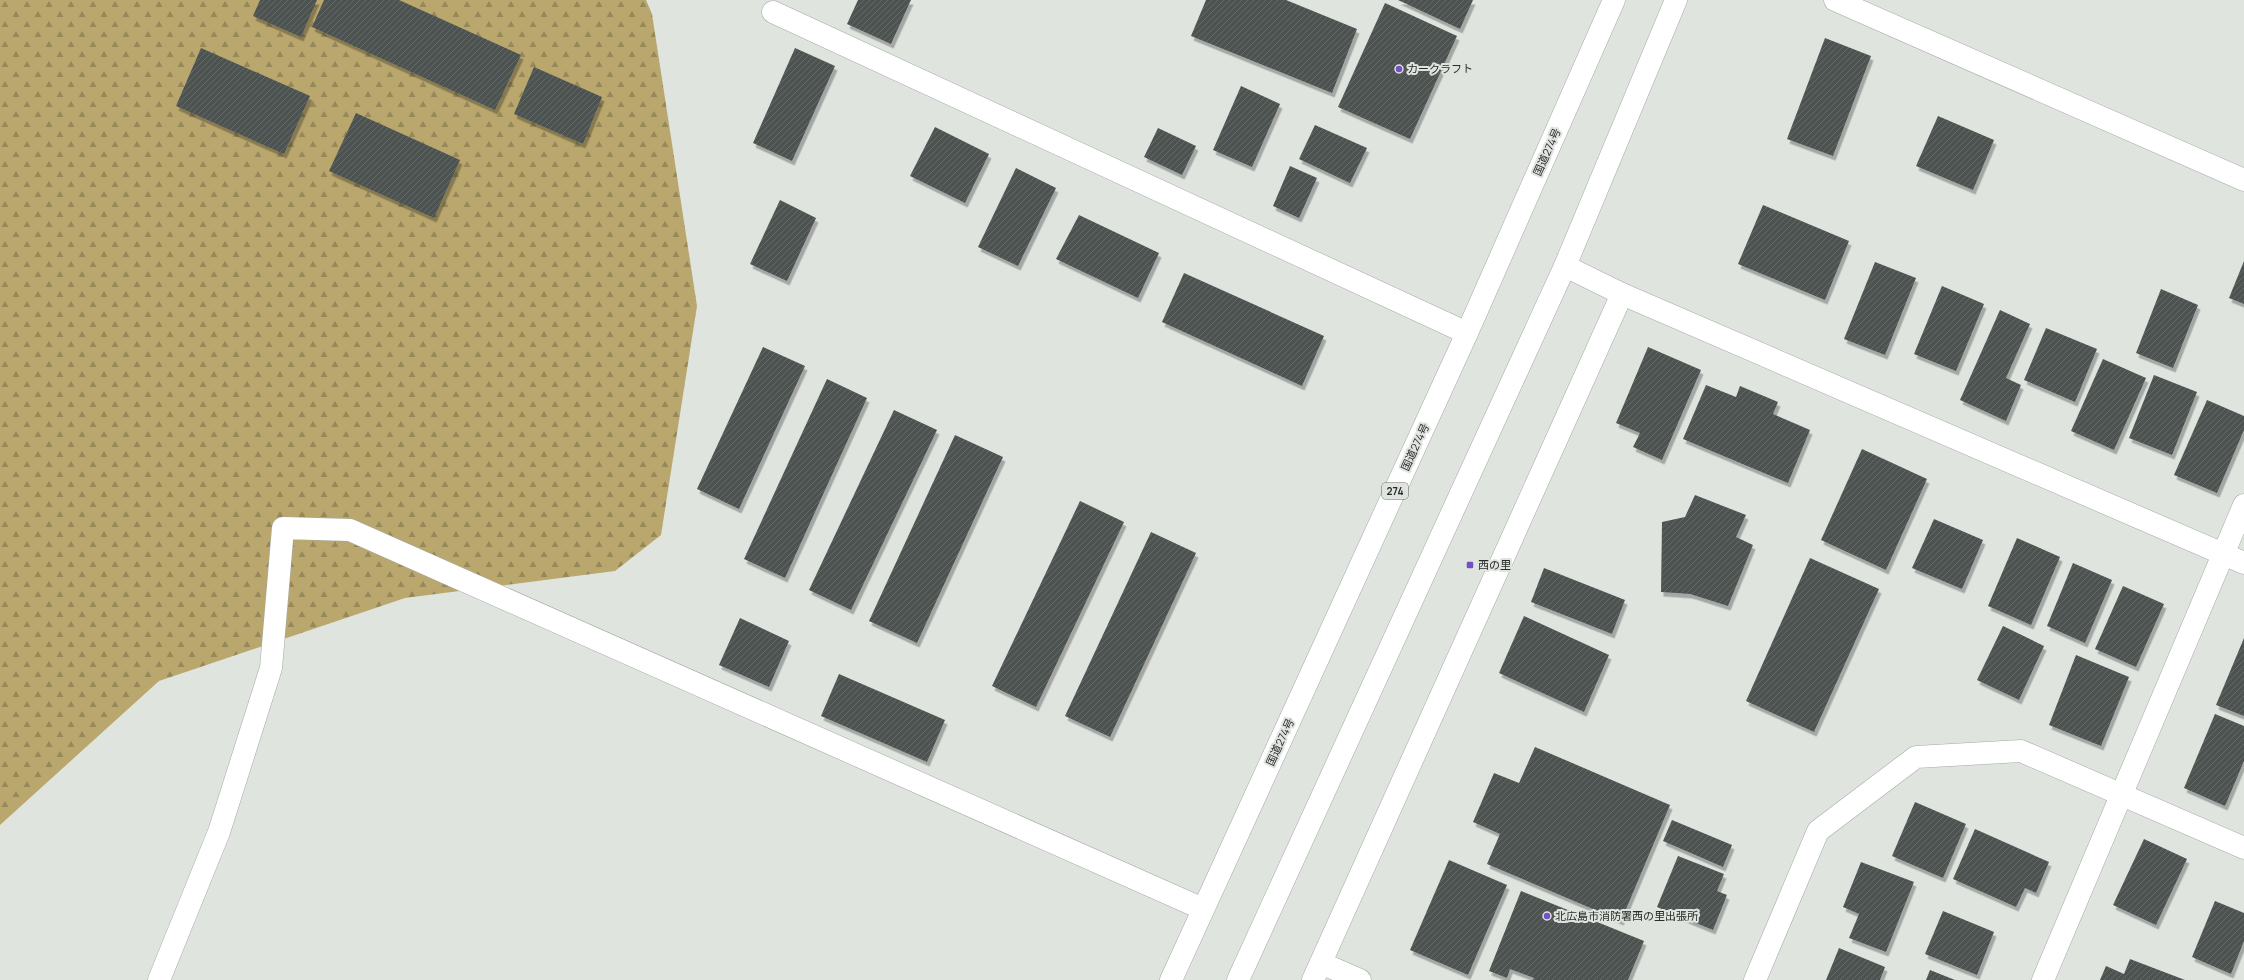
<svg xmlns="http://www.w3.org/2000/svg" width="2244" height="980" font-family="Manrope,'Noto Sans JP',sans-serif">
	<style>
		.forest { fill: url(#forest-firs) }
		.building { fill: url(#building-hatch); filter: url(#shadow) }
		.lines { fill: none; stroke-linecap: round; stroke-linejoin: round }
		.street-casing { stroke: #a5aaa6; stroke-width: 23 }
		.highway-casing { stroke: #a5aaa6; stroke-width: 23 }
		.street { stroke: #fff; stroke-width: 22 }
		.highway { stroke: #fff; stroke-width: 22 }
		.poi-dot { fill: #754fc8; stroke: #dfe4df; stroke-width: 1.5 }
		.labels { text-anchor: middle; stroke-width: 4; stroke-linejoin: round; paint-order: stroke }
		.shield { fill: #dfe4df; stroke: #606360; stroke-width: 1 }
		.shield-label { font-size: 10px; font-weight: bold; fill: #2a2c2a }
		.poi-label { font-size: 11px; fill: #2a2c2a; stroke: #dfe4df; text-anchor: start }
		.street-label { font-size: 11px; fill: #2a2c2a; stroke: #dfe4df }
	</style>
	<defs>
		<pattern id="forest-firs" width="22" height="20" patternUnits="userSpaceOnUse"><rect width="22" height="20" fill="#b9a76d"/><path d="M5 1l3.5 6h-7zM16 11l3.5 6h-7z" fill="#97885a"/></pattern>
		<pattern id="building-hatch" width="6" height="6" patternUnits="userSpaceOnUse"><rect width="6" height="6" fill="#4d5351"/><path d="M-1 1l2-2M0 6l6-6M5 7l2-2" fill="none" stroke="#646967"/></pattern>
		<filter id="shadow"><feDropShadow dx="2.5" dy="4.5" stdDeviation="0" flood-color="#0004"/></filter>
	</defs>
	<rect width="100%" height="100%" fill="#dfe4df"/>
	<path class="forest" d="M0,0H646L652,14L697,306L661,535L615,571L405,598L159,681L0,825Z"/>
	<g class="building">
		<path d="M260,0H317L301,37L253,16Z"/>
		<path d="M324,0H399L521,55L495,110L312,27Z"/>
		<path d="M858,0H911L891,44L847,24Z"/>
		<path d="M1206,0H1286L1357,29L1332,93L1191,36Z"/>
		<path d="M1398,0H1473L1460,29Z"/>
		<path d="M1385,3L1457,36L1410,139L1338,107Z"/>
		<path d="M1825,38L1871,56L1833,156L1787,139Z"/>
		<path d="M201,48L310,96L284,154L176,106Z"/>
		<path d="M795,48L835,66L792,161L753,143Z"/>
		<path d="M534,67L602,97L583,144L514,114Z"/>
		<path d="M1241,86L1280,104L1252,167L1213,150Z"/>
		<path d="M356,113L460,160L434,218L329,171Z"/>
		<path d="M1938,116L1994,140L1973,190L1916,166Z"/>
		<path d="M1315,125L1367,148L1350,183L1299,159Z"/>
		<path d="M935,127L989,154L965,203L910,176Z"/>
		<path d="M1158,128L1196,146L1182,175L1144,157Z"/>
		<path d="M1290,166L1317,178L1299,218L1273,206Z"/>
		<path d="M1016,168L1056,188L1018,266L978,247Z"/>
		<path d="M780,200L816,218L787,281L750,264Z"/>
		<path d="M1763,205L1849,241L1825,300L1738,264Z"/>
		<path d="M1079,215L1159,253L1138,298L1056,259Z"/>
		<path d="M2244,261V304L2229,298Z"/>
		<path d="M1875,262L1916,278L1885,355L1844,339Z"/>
		<path d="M1184,273L1324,336L1302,386L1162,322Z"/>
		<path d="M1942,286L1984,304L1956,371L1914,354Z"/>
		<path d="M2161,289L2198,305L2173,368L2136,353Z"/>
		<path d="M2000,310L2030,324L2006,378L2021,385L2006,421L1960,400Z"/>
		<path d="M2046,328L2097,349L2075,402L2024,380Z"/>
		<path d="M763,347L805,366L739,509L697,489Z"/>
		<path d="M1648,347L1701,370L1662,460L1633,447L1640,433L1616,423Z"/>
		<path d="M2103,359L2146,378L2114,450L2071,431Z"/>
		<path d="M2154,375L2197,392L2172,455L2129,438Z"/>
		<path d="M827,379L867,398L785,578L744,559Z"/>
		<path d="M1706,385L1736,397L1740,386L1778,402L1773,414L1810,430L1788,483L1683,439Z"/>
		<path d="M2207,400L2244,416V430L2217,493L2174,475Z"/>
		<path d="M894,410L937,430L851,610L809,590Z"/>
		<path d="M955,435L1003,457L917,643L869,621Z"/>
		<path d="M1862,449L1927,479L1886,570L1821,540Z"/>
		<path d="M1695,495L1746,515L1736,537L1753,545L1728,606L1690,594L1661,592L1662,522L1685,517Z"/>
		<path d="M1080,501L1124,522L1036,707L992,686Z"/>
		<path d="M1934,519L1983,540L1962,589L1912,568Z"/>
		<path d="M1151,532L1196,553L1110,737L1065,716Z"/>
		<path d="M2017,538L2060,557L2031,625L1988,606Z"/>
		<path d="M1810,558L1879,589L1814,732L1746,701Z"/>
		<path d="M2073,563L2112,580L2085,643L2047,626Z"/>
		<path d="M1544,568L1625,600L1612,634L1531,602Z"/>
		<path d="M2123,586L2164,604L2136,667L2095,649Z"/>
		<path d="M1524,616L1609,655L1584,712L1499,673Z"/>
		<path d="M740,618L789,641L769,687L719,665Z"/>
		<path d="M2003,626L2044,646L2019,700L1977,680Z"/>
		<path d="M2244,638V716L2216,705Z"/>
		<path d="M2076,655L2129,677L2101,746L2049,725Z"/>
		<path d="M839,674L945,720L927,762L821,716Z"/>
		<path d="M2215,714L2244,726V761L2225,806L2184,788Z"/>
		<path d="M1535,747L1670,805L1621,921L1487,864L1500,834L1473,822L1494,773L1519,783Z"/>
		<path d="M1915,802L1966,824L1943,878L1892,856Z"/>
		<path d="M1672,820L1732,845L1723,867L1663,841Z"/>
		<path d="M1975,829L2049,862L2036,893L2025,888L2016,907L1953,879Z"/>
		<path d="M2144,839L2187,859L2156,925L2113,905Z"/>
		<path d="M1678,856L1724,874L1717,891L1727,895L1713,930L1657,907Z"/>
		<path d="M1449,860L1507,885L1468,975L1410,950Z"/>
		<path d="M1861,862L1914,882L1886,952L1849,938L1859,914L1843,907Z"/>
		<path d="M1521,891L1644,941L1628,980H1533L1534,978L1510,969L1507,978L1489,971Z"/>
		<path d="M2215,901L2244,913V941L2231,974L2192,957Z"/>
		<path d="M1943,911L1994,932L1977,975L1925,954Z"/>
		<path d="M1839,948L1885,967L1880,980H1826Z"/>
		<path d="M2130,959L2185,980H2100L2106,966L2124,974Z"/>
		<path d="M1930,970L1955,980H1926Z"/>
	</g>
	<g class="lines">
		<defs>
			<g id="street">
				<path d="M1835,0L2244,180"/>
				<path d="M773,12L1467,333"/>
				<path d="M1565,266L1622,294L2244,563"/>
				<path d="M1321,963L1360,980"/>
				<path d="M159,980L219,832L271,668L283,528L350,530L1203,909"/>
				<path d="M1313,980L1622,294"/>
				<path d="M1755,980L1818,831L1916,757L2021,751L2244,848"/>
				<path d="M2043,980L2244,505"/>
			</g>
			<g id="highway">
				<path d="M1171,980L1467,333L1614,0"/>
				<path d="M1238,980L1565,266L1676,0"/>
			</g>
		</defs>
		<use href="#street" class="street-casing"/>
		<use href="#highway" class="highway-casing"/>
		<use href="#street" class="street"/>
		<use href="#highway" class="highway"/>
	</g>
	<g class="poi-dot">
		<circle cx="1399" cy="69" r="4"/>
		<rect x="1466" y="561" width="8" height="8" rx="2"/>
		<circle cx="1547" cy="916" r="4"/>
	</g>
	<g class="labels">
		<rect class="shield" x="1382" y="483" width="26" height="16" rx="3"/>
		<g class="shield-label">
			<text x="1395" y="495">274</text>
		</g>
		<g class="poi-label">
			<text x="1407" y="73">カークラフト</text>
			<text x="1478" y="569">西の里</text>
			<text x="1555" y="920">北広島市消防署西の里出張所</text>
		</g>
		<g class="street-label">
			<text transform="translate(1547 152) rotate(-66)" y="4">国道274号</text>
			<text transform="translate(1415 447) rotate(-65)" y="4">国道274号</text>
			<text transform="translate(1280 742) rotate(-65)" y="4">国道274号</text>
		</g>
	</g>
</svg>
